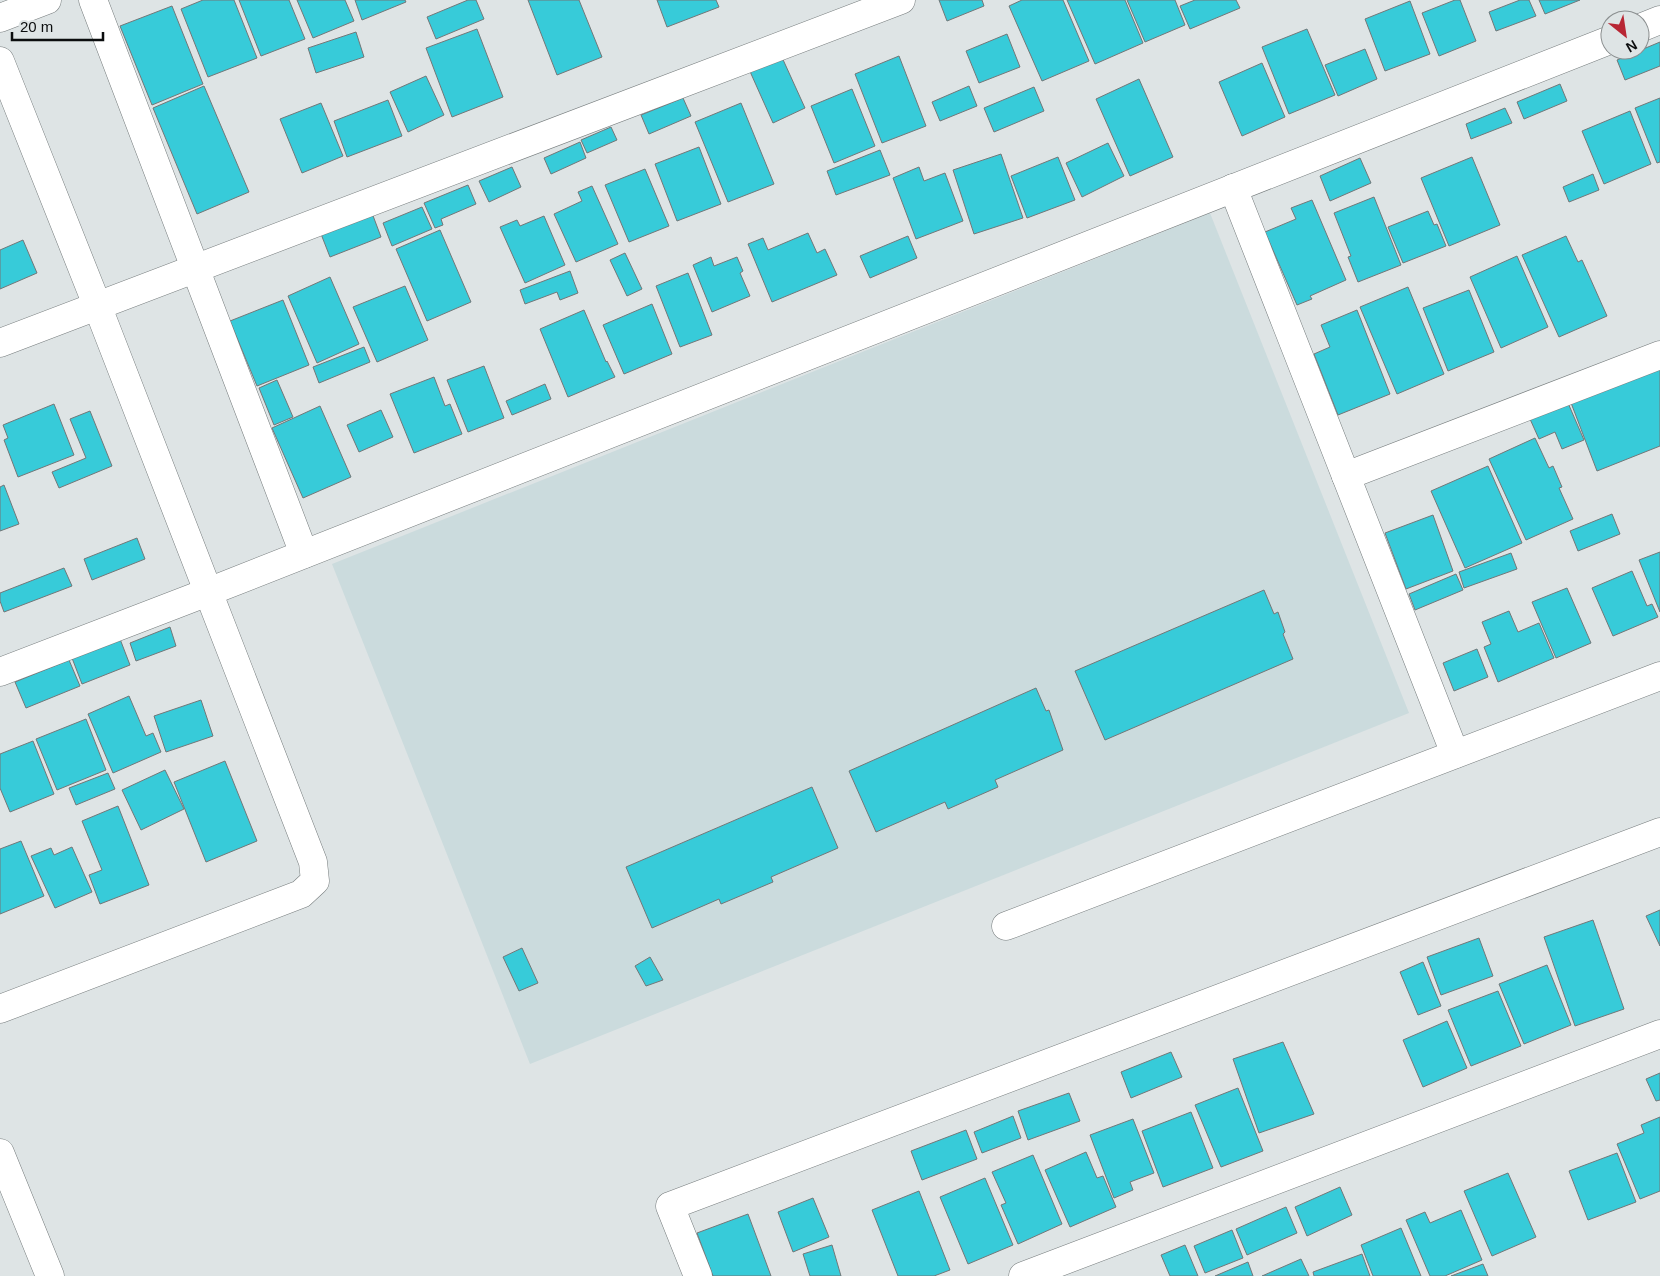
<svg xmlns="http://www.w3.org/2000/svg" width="1660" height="1276" font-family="Helvetica,sans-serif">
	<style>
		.built { fill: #cbdbdd }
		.building { fill: #37cbd9; stroke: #727778 }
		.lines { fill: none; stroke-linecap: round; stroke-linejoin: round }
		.street-casing { stroke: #767c7d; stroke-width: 29 }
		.street { stroke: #fff; stroke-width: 28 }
	</style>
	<rect width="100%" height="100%" fill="#dee4e5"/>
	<path class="built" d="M1210,213L1409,713L530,1064L332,564Z"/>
	<g class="building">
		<path d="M203,0H234L257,58L208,77L181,9Z"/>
		<path d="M239,0H289L305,39L261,56Z"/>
		<path d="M297,0H345L354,21L313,38Z"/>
		<path d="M355,0H405L406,2L362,20Z"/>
		<path d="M468,0H476L484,19L436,39L427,17Z"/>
		<path d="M528,0H579L602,57L557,75Z"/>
		<path d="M657,0H716L719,7L667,27Z"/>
		<path d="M939,0H982L984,6L947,21Z"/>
		<path d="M1022,0H1063L1089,61L1042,81L1009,6Z"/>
		<path d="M1067,0H1125L1143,43L1095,64Z"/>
		<path d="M1127,0H1175L1185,25L1145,42Z"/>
		<path d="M1195,0H1236L1240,8L1190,29L1180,6Z"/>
		<path d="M1455,0H1460L1476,41L1439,56L1422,13Z"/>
		<path d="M1520,0H1529L1536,16L1496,31L1489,12Z"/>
		<path d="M1539,0H1580L1545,14Z"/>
		<path d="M1410,1L1430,54L1385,71L1365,19Z"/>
		<path d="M172,6L203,84L152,105L120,26Z"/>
		<path d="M477,29L503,97L452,117L426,48Z"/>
		<path d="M1307,29L1335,95L1289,114L1262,47Z"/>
		<path d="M356,32L364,57L316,73L308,48Z"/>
		<path d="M1007,34L1020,67L979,83L966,51Z"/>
		<path d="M1660,42V66L1625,80L1617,60Z"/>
		<path d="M1365,49L1377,79L1338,96L1325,65Z"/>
		<path d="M780,53L805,108L773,123L748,67Z"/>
		<path d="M899,56L926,126L882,143L855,74Z"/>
		<path d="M1262,63L1285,117L1242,136L1219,82Z"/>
		<path d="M426,76L444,115L408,132L390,92Z"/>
		<path d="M1139,79L1173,157L1130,176L1096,99Z"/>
		<path d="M1560,84L1567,101L1524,119L1517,102Z"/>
		<path d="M204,86L249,192L197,214L153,108Z"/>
		<path d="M969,86L977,106L940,121L932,102Z"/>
		<path d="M1034,87L1044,111L994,132L984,108Z"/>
		<path d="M852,89L875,146L834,163L811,106Z"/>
		<path d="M683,98L691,116L649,134L641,115Z"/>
		<path d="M1660,98V162L1657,163L1635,108Z"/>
		<path d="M388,100L402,136L347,157L334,121Z"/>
		<path d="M321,103L343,156L302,173L280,119Z"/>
		<path d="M741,103L774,184L728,202L695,122Z"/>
		<path d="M1505,108L1512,123L1471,139L1466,124Z"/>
		<path d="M1630,111L1651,164L1604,184L1582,131Z"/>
		<path d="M611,127L617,140L587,153L581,140Z"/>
		<path d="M580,142L586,158L551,174L544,158Z"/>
		<path d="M1108,143L1124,176L1082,197L1066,163Z"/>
		<path d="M699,147L721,204L677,221L655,164Z"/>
		<path d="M880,150L890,175L836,195L827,171Z"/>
		<path d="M1001,154L1023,218L974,234L953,170Z"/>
		<path d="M1058,157L1075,200L1027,218L1011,176Z"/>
		<path d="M1472,157L1500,225L1449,246L1421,178Z"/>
		<path d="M1360,158L1371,183L1330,201L1320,176Z"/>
		<path d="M512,167L521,187L489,202L479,181Z"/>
		<path d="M919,167L924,181L945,173L963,221L916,239L893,178Z"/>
		<path d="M645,169L669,226L629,242L605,185Z"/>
		<path d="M1593,174L1599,190L1569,202L1563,187Z"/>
		<path d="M468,185L476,204L441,219L443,225L435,228L424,203Z"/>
		<path d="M592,186L618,244L576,262L554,214L582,201L578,192Z"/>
		<path d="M1374,197L1401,265L1358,282L1348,257L1351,256L1334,213Z"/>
		<path d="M1312,200L1346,280L1310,296L1312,299L1297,305L1265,232L1296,219L1291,208Z"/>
		<path d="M422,207L432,229L392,246L383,223Z"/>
		<path d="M1428,211L1434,225L1437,224L1446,246L1403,263L1388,227Z"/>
		<path d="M372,213L381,237L330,257L321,234Z"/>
		<path d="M544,216L565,265L525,283L500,227L517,220L520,226Z"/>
		<path d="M440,230L471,302L427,321L396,249Z"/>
		<path d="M808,233L817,253L825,249L837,275L772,302L748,244L763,238L768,250Z"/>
		<path d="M908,236L917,258L870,278L860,256Z"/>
		<path d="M1566,236L1578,262L1582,260L1607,316L1559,337L1522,255Z"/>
		<path d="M23,240L37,273L0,289V250Z"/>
		<path d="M625,253L642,289L627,296L610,260Z"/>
		<path d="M1517,256L1548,327L1501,348L1470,277Z"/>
		<path d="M711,257L714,266L737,257L743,271L740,273L750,296L712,312L693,265Z"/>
		<path d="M570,271L578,293L560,300L557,292L525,304L520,290Z"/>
		<path d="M688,273L712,335L680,347L656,286Z"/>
		<path d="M330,277L359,344L317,363L288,296Z"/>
		<path d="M405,286L428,340L377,362L353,307Z"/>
		<path d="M1408,287L1444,374L1397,394L1360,307Z"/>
		<path d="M1469,290L1494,352L1448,371L1423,308Z"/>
		<path d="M283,300L309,365L257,386L230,321Z"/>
		<path d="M652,304L672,354L624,374L603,325Z"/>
		<path d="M584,310L606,362L607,361L615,377L568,397L540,329Z"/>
		<path d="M1357,310L1390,394L1338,415L1314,354L1330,347L1321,325Z"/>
		<path d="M364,347L370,362L319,383L313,367Z"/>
		<path d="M1660,359V446L1597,471L1568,395Z"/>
		<path d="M484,366L504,418L468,432L447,380Z"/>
		<path d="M434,377L445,406L450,404L462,434L414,453L390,394Z"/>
		<path d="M277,380L293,417L274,425L259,388Z"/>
		<path d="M545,384L551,399L512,415L506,401Z"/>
		<path d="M1568,403L1584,440L1562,449L1555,432L1539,439L1530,419Z"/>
		<path d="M54,404L74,455L18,477L4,440L8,438L3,425Z"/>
		<path d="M320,406L351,477L303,498L272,428Z"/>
		<path d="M381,410L393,437L359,452L347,425Z"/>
		<path d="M90,411L112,466L59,488L52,472L86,458L70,419Z"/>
		<path d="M1535,438L1549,468L1553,466L1562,487L1559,488L1573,519L1526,540L1489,459Z"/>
		<path d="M1488,466L1522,543L1465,568L1431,491Z"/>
		<path d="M4,485L19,524L0,531V487Z"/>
		<path d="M1612,514L1620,534L1578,551L1570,531Z"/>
		<path d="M1433,515L1453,571L1406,589L1385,533Z"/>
		<path d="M137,538L145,559L92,580L84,559Z"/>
		<path d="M1660,552V612L1639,560Z"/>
		<path d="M1511,553L1517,569L1464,588L1459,572Z"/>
		<path d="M64,568L72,586L4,612L0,601V593Z"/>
		<path d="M1632,571L1647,606L1652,604L1658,617L1613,636L1592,588Z"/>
		<path d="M1456,574L1463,590L1415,610L1409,594Z"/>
		<path d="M1567,588L1591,643L1556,658L1532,602Z"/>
		<path d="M1264,590L1274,614L1278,612L1285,632L1283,634L1293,659L1105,740L1075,671Z"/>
		<path d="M1509,611L1518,632L1539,623L1554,658L1498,682L1484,647L1491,644L1482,622Z"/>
		<path d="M170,627L176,646L136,661L130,643Z"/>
		<path d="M120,639L130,665L82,684L72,658Z"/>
		<path d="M1477,649L1488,677L1454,691L1443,663Z"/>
		<path d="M69,660L80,686L26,708L15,682Z"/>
		<path d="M1036,688L1046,711L1049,710L1063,750L995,780L998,787L948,809L945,802L876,832L849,771Z"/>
		<path d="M129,696L146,736L153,733L161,752L113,773L88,714Z"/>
		<path d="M201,700L213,736L166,752L154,716Z"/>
		<path d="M86,719L106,770L57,790L36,739Z"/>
		<path d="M33,741L54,794L10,812L0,788V754Z"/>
		<path d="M225,761L257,841L206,862L174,782Z"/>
		<path d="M165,770L184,809L141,830L122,790Z"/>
		<path d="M108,773L115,789L76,805L69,788Z"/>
		<path d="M812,787L838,848L771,877L773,882L721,904L719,899L652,928L626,867Z"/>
		<path d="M118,806L149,885L100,904L89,875L102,870L82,821Z"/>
		<path d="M21,841L44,896L0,914V849Z"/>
		<path d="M72,847L92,892L55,908L31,856L51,848L54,855Z"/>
		<path d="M1660,910V946L1646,916Z"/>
		<path d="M1593,920L1624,1009L1575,1026L1544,937Z"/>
		<path d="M1479,938L1493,976L1441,995L1427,957Z"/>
		<path d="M522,948L538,983L519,991L503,957Z"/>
		<path d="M650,957L663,980L646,986L635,966Z"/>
		<path d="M1423,962L1441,1006L1418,1015L1400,972Z"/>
		<path d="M1547,965L1571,1025L1524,1044L1499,984Z"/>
		<path d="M1498,991L1521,1046L1471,1066L1448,1010Z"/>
		<path d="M1447,1021L1467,1068L1423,1087L1403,1040Z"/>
		<path d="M1283,1042L1314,1114L1259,1133L1233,1059Z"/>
		<path d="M1171,1052L1182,1077L1131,1098L1121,1072Z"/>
		<path d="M1660,1073V1100L1656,1101L1646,1079Z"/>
		<path d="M1238,1088L1263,1151L1221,1167L1195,1105Z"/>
		<path d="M1069,1093L1080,1121L1028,1140L1018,1111Z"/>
		<path d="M1191,1112L1213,1168L1163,1187L1142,1131Z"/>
		<path d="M1013,1116L1021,1138L982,1153L974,1132Z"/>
		<path d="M1660,1117V1191L1640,1199L1617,1144L1644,1133L1641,1125Z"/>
		<path d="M1133,1119L1154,1173L1130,1182L1133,1190L1114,1198L1090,1135Z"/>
		<path d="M966,1130L977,1159L922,1180L911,1151Z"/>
		<path d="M1086,1152L1097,1178L1103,1176L1116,1207L1070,1227L1045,1170Z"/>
		<path d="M1617,1153L1636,1202L1588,1220L1569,1171Z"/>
		<path d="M1033,1155L1062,1224L1018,1244L1001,1205L1006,1203L992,1172Z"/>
		<path d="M1508,1173L1536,1237L1492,1256L1464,1191Z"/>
		<path d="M985,1178L1013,1245L968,1264L940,1197Z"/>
		<path d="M1340,1187L1352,1215L1307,1236L1295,1207Z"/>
		<path d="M919,1191L950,1270L934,1276H898L872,1210Z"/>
		<path d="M813,1198L829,1237L793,1252L778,1212Z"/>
		<path d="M1286,1207L1297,1233L1247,1255L1236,1229Z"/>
		<path d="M1461,1210L1482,1260L1445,1276H1430L1406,1220L1425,1212L1430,1223Z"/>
		<path d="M748,1214L771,1276H713L697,1233Z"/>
		<path d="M1401,1228L1421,1276H1373L1361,1245Z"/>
		<path d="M1232,1230L1243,1258L1205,1273L1194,1246Z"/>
		<path d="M832,1245L841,1276H810L803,1254Z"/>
		<path d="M1185,1245L1198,1276H1170L1161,1255Z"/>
		<path d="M1362,1254L1370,1276H1314L1313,1272Z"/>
		<path d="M1301,1259L1309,1276H1262Z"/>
		<path d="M1248,1262L1253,1276H1215Z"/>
		<path d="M1483,1264L1488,1276H1451Z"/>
	</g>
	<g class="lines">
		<defs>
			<g id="street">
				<path d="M93,0L304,554"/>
				<path d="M0,18L47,0"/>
				<path d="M1640,28L1660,20"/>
				<path d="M0,61L97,305L313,862L315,881L301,894L0,1009"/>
				<path d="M1233,188L1455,754"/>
				<path d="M0,343L901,0"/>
				<path d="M1346,476L1660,355"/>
				<path d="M0,672L208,592L1610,40"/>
				<path d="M1006,926L1660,676"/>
				<path d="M0,1153L50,1276"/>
				<path d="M698,1276L670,1206L1660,832"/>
				<path d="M1023,1276L1660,1034"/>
			</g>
		</defs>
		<use href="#street" class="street-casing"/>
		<use href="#street" class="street"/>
	</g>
	<g transform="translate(1625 35) rotate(150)"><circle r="24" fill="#dee4e5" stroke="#8a8e8f"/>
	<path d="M0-4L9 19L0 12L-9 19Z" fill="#b82634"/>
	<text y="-8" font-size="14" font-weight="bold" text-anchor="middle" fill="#0b0d0e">N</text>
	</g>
	<path d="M12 32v8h91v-8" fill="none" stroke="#0b0d0e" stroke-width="2.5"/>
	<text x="20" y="32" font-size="15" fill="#0b0d0e" stroke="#dee4e5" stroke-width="4" paint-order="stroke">20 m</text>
</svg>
